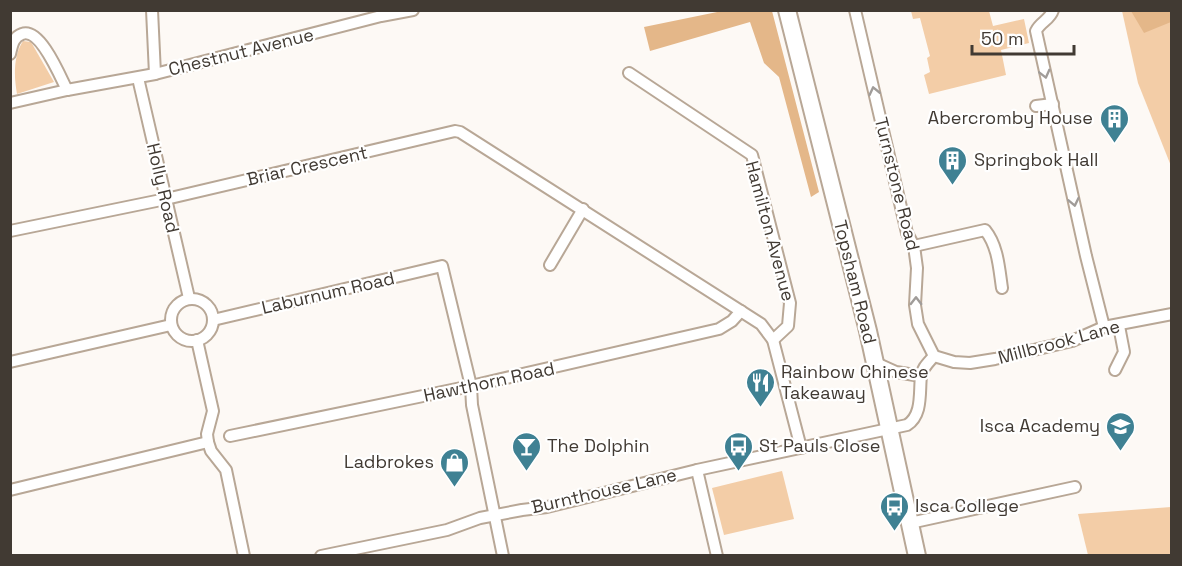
<svg xmlns="http://www.w3.org/2000/svg" width="1182" height="566" font-family="'Space Grotesk',sans-serif">
	<style>
		.green { fill: #f3cda7 }
		.forest { fill: #e4b789 }
		.lines { fill: none; stroke-linecap: round; stroke-linejoin: round }
		.minor-casing { stroke: #b8a796; stroke-width: 14 }
		.primary-casing { stroke: #b8a796; stroke-width: 20 }
		.minor { stroke: #fff; stroke-width: 10 }
		.primary { stroke: #fff; stroke-width: 16 }
		.oneway { stroke: #a09c99 }
		.labels { text-anchor: middle; stroke-width: 4.5; stroke-linejoin: round; paint-order: stroke }
		.street-label { font-size: 18px; fill: #413a33; stroke: #fff }
		.poi-label { font-size: 18px; fill: #413a33; stroke: #fff; text-anchor: start }
	</style>
	<rect width="100%" height="100%" fill="#fdf9f5"/>
	<g class="green">
		<path d="M911,11H989L993,26L1024,19L1029,43L1001,50L1006,75L929,94L924,75L930,72L927,58L930,56L920,18L913,19Z"/>
		<path d="M1122,11H1171V166L1138,83Z"/>
		<path d="M23,41L31,42L54,82L17,94C14,77 13,56 23,41Z"/>
		<path d="M782,471L794,519L724,535L712,488Z"/>
		<path d="M1171,507V555H1088L1078,514Z"/>
	</g>
	<g class="forest">
		<path d="M722,11H772L819,192L811,197L779,77L764,63L750,22L650,51L644,27Z"/>
		<path d="M1131,11H1171V22L1144,33Z"/>
	</g>
	<g class="lines">
		<defs>
			<g id="minor">
				<path d="M152,10L155,74"/>
				<path d="M855,10L907,233L914,246L917,268L915,305L918,324L934,356"/>
				<path d="M1053,10C1050,20 1040,22 1036,31L1086,256L1104,327"/>
				<path d="M10,54C12,46 13,37 22,34C40,27 60,76 67,90"/>
				<path d="M629,73L752,155L790,303L788,326L773,340"/>
				<path d="M138,78L189,298"/>
				<path d="M10,103L67,90L155,74L381,16L413,10"/>
				<path d="M1036,106L1053,104"/>
				<path d="M10,231L166,199L455,131L460,132L761,324L773,340L801,448"/>
				<path d="M914,246L985,230C998,246 999,268 1002,288"/>
				<path d="M550,265L583,209"/>
				<circle cx="192" cy="320" r="21"/>
				<path d="M213,320L442,266L471,386L472,405L503,556"/>
				<path d="M197,340L213,411L207,434L208,442L211,451L226,470L244,556"/>
				<path d="M10,362L171,325"/>
				<path d="M874,362L896,372L921,376"/>
				<path d="M1115,370L1124,352L1119,326"/>
				<path d="M230,436L471,386L719,329L732,321L741,311"/>
				<path d="M697,470L717,556"/>
				<path d="M10,490L208,442"/>
				<path d="M910,523L1075,487"/>
				<path d="M321,556L447,530L480,518L522,510L547,507L697,470L907,425C923,415 919,392 921,376C922,368 929,362 934,356L954,362L970,363L995,359L1072,341L1104,327L1172,314"/>
			</g>
			<path id="primary" d="M787,10L868,331L917,556"/>
		</defs>
		<use href="#minor" class="minor-casing"/>
		<use href="#primary" class="primary-casing"/>
		<use href="#minor" class="minor"/>
		<use href="#primary" class="primary"/>
	</g>
	<defs><path id="oneway-chevron" d="M-2-3.5L2.5 0L-2 3.5" fill="none" stroke-width="1.6" stroke-linecap="round" stroke-linejoin="round" transform="scale(1.5)"/></defs>
	<g class="oneway">
		<use href="#oneway-chevron" transform="translate(1045 74) rotate(76)"/>
		<use href="#oneway-chevron" transform="translate(874 91) rotate(-103)"/>
		<use href="#oneway-chevron" transform="translate(1074 202) rotate(78)"/>
		<use href="#oneway-chevron" transform="translate(916 301) rotate(-90)"/>
	</g>
	<defs>
		<symbol id="building-pin" viewBox="-11 -11 22 30"><path d="M0 17L-7.5 6A9.5 9.5 0 1 1 7.5 6Z" fill="#3f8193" stroke="#fff"/><path d="M-4-6H4V6H1V3H-1V6H-4ZM-2.5-4.3h1.7v1.8h-1.7ZM.8-4.3h1.7v1.8H.8ZM-2.5-1h1.7V.8h-1.7ZM.8-1h1.7V.8H.8Z" fill="#fff"/></symbol>
		<symbol id="restaurant-pin" viewBox="-11 -11 22 30"><path d="M0 17L-7.5 6A9.5 9.5 0 1 1 7.5 6Z" fill="#3f8193" stroke="#fff"/><path d="M-5-6h1v4h1v-4h1v4h1v-4h1v5L-1.5 .5V6h-2V.5L-5-1ZM5-6V6H3V1.5H1.5Q1.5-4 5-6Z" fill="#fff"/></symbol>
		<symbol id="school-pin" viewBox="-11 -11 22 30"><path d="M0 17L-7.5 6A9.5 9.5 0 1 1 7.5 6Z" fill="#3f8193" stroke="#fff"/><path d="M0-5L7-2L0 1L-7-2ZM-4 1L0 2.5L4 1V4Q0 6-4 4Z" fill="#fff"/></symbol>
		<symbol id="bar-pin" viewBox="-11 -11 22 30"><path d="M0 17L-7.5 6A9.5 9.5 0 1 1 7.5 6Z" fill="#3f8193" stroke="#fff"/><path d="M-6-5H6L.8 .8V4.5H3.5V6h-7V4.5H-.8V.8Z" fill="#fff"/></symbol>
		<symbol id="bus-pin" viewBox="-11 -11 22 30"><path d="M0 17L-7.5 6A9.5 9.5 0 1 1 7.5 6Z" fill="#3f8193" stroke="#fff"/><path d="M-5-6H5V4H4V6H2V4H-2V6H-4V4H-5ZM-3.5-4V0h7V-4ZM-3.5 1.2v1.5H-2V1.2ZM2 1.2v1.5H3.5V1.2Z" fill="#fff"/></symbol>
		<symbol id="shop-pin" viewBox="-11 -11 22 30"><path d="M0 17L-7.5 6A9.5 9.5 0 1 1 7.5 6Z" fill="#3f8193" stroke="#fff"/><path d="M-5-2.5h2.3a2.7 3.5 0 0 1 5.4 0H5L5.5 6h-11ZM-1.5-2.5h3a1.5 2.3 0 0 0-3 0Z" fill="#fff"/></symbol>
	</defs>
	<g fill-rule="evenodd">
		<use href="#building-pin" x="1098" y="102" width="33" height="45"/>
		<use href="#building-pin" x="936" y="144" width="33" height="45"/>
		<use href="#restaurant-pin" x="744" y="366" width="33" height="45"/>
		<use href="#school-pin" x="1104" y="410" width="33" height="45"/>
		<use href="#bar-pin" x="510" y="430" width="33" height="45"/>
		<use href="#bus-pin" x="722" y="430" width="33" height="45"/>
		<use href="#shop-pin" x="438" y="446" width="33" height="45"/>
		<use href="#bus-pin" x="878" y="490" width="33" height="45"/>
	</g>
	<g class="labels">
		<g class="street-label">
			<text transform="translate(241 52) rotate(-14)" y="6">Chestnut Avenue</text>
			<text transform="translate(307 166) rotate(-13)" y="6">Briar Crescent</text>
			<text transform="translate(897 184) rotate(76)" y="6">Turnstone Road</text>
			<text transform="translate(163 188) rotate(77)" y="6">Holly Road</text>
			<text transform="translate(770 231) rotate(75)" y="6">Hamilton Avenue</text>
			<text transform="translate(855 282) rotate(76)" y="6">Topsham Road</text>
			<text transform="translate(328 293) rotate(-13)" y="6">Laburnum Road</text>
			<text transform="translate(1059 342) rotate(-15)" y="6">Millbrook Lane</text>
			<text transform="translate(489 382) rotate(-12)" y="6">Hawthorn Road</text>
			<text transform="translate(604 491) rotate(-13)" y="6">Burnthouse Lane</text>
		</g>
		<g class="poi-label">
			<text x="1093" y="124" text-anchor="end">Abercromby House</text>
			<text x="974" y="166">Springbok Hall</text>
			<text x="781" y="378">Rainbow Chinese<tspan x="781" dy="21">Takeaway</tspan></text>
			<text x="1100" y="432" text-anchor="end">Isca Academy</text>
			<text x="547" y="452">The Dolphin</text>
			<text x="759" y="452">St Pauls Close</text>
			<text x="434" y="468" text-anchor="end">Ladbrokes</text>
			<text x="915" y="512">Isca College</text>
		</g>
	</g>
	<rect width="1182" height="566" fill="none" stroke="#413a33" stroke-width="24"/>
	<path d="M972 45v9h102v-9" fill="none" stroke="#413a33" stroke-width="3"/>
	<text x="981" y="45" font-size="18" fill="#413a33" stroke="#ffffff" stroke-width="4.5" paint-order="stroke">50 m</text>
</svg>
